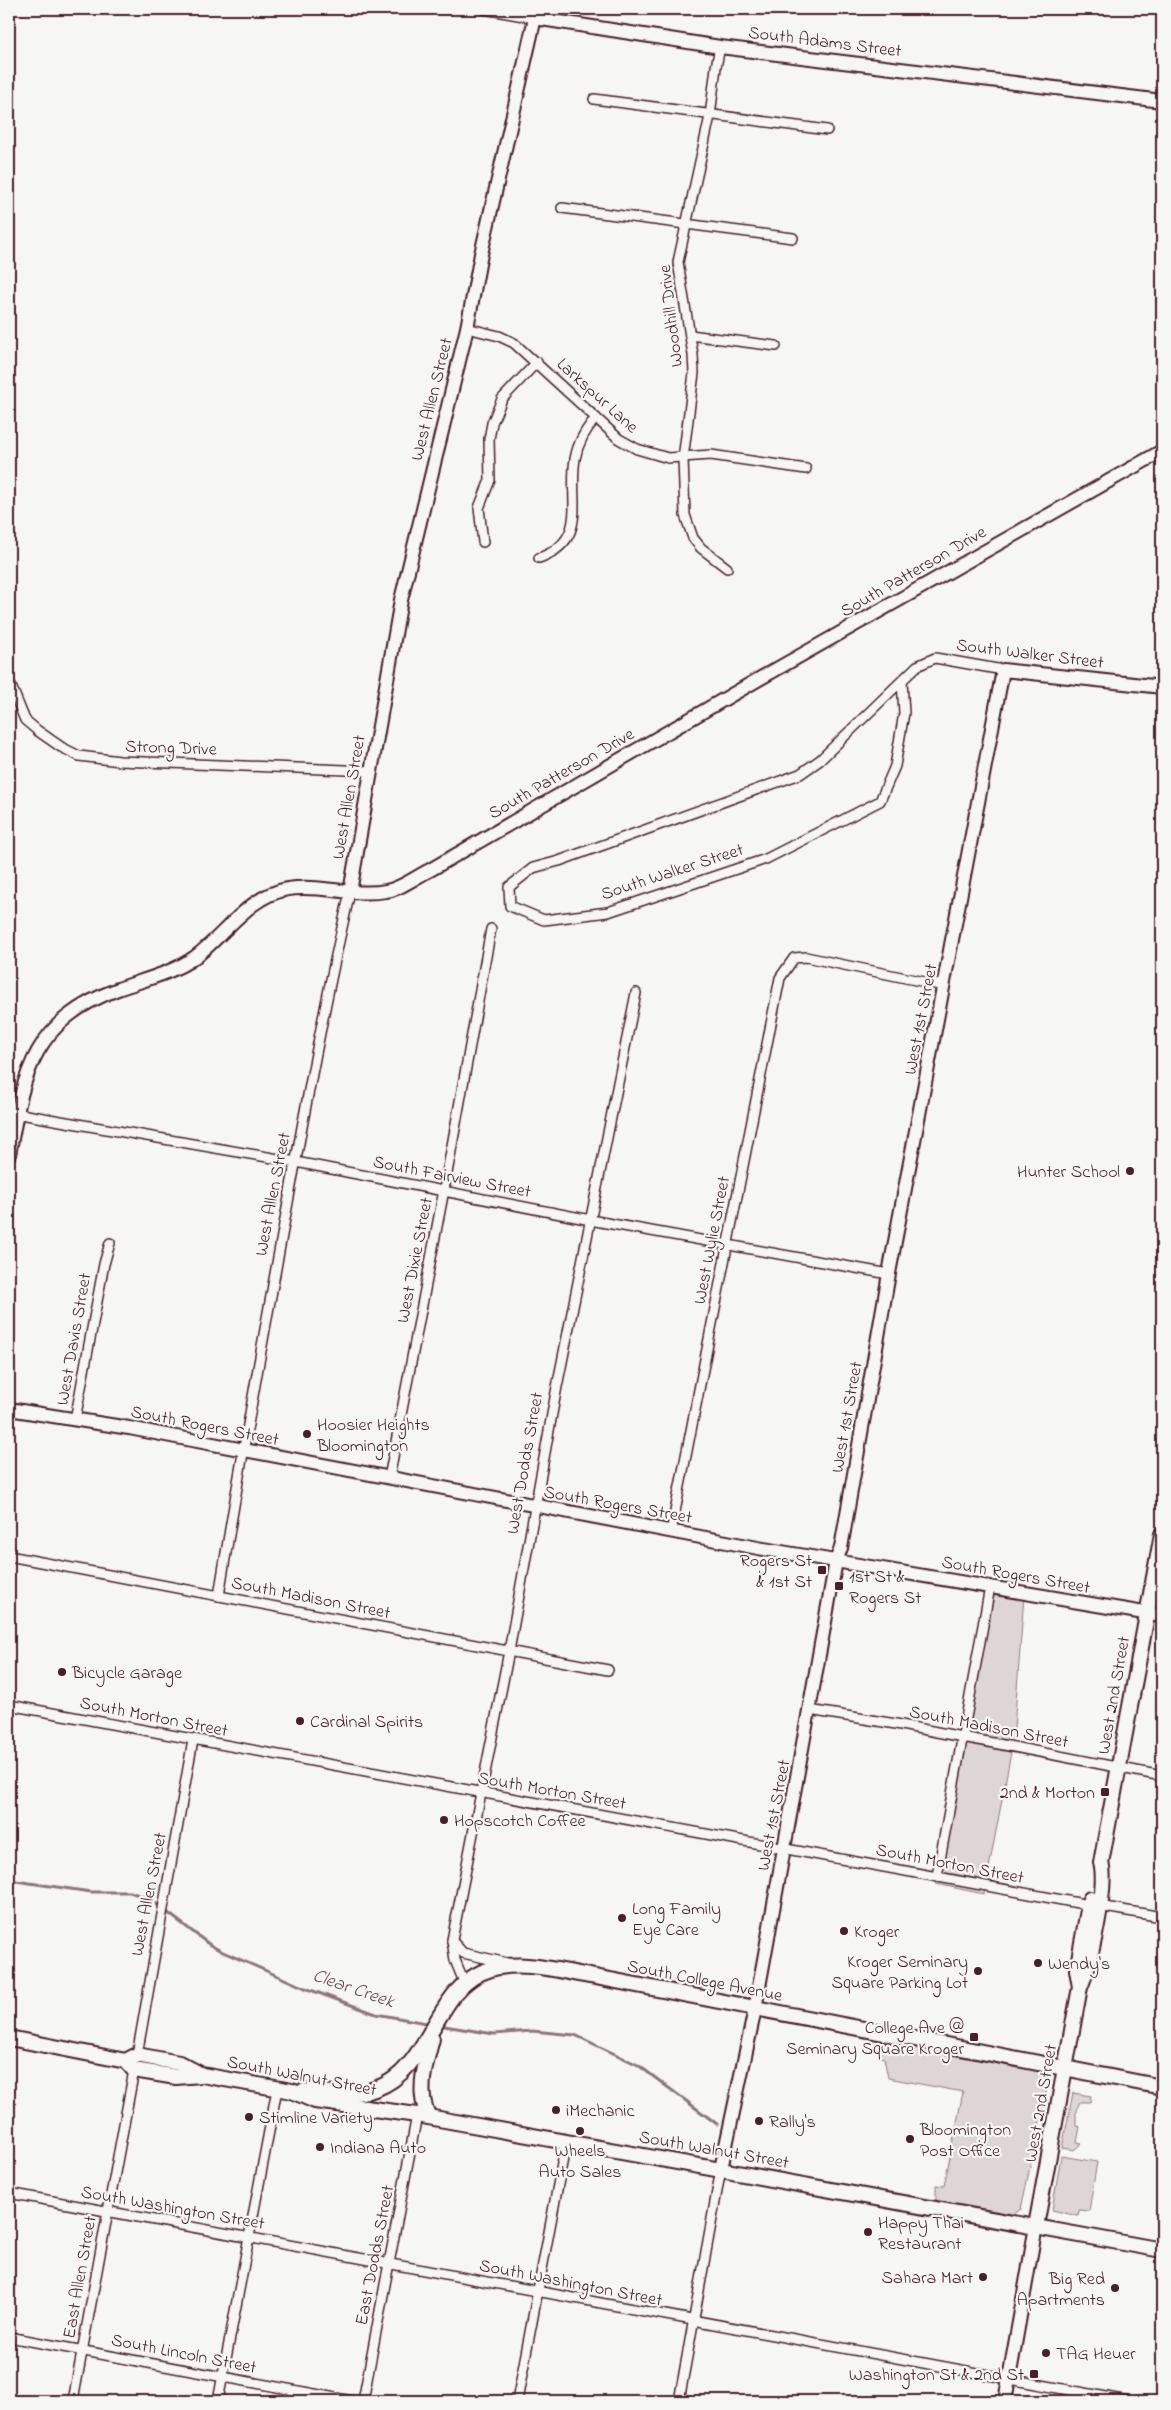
<svg xmlns="http://www.w3.org/2000/svg" width="1171" height="2410" font-family="'Indie Flower',sans-serif">
	<style>
		.green { fill: #ddd6d5; stroke: #947a80 }
		.lines { fill: none; stroke-linecap: round; stroke-linejoin: round }
		.stream { stroke: #8e747a; stroke-width: 3 }
		.street-casing { stroke: #4a1f2b; stroke-width: 12 }
		.secondary-casing { stroke: #4a1f2b; stroke-width: 16 }
		.primary-casing { stroke: #4a1f2b; stroke-width: 18 }
		.street { stroke: #f6f6f2; stroke-width: 9 }
		.secondary { stroke: #f6f6f2; stroke-width: 12 }
		.primary { stroke: #f6f6f2; stroke-width: 14 }
		.poi-dot { fill: #4a1f2b; stroke: #f6f6f2; stroke-width: 2 }
		.labels { text-anchor: middle; stroke-width: 4.5; stroke-linejoin: round; paint-order: stroke }
		.street-label { font-size: 18px; fill: #4a1f2b; stroke: #f6f6f2 }
		.poi-label { font-size: 18px; fill: #4a1f2b; stroke: #f6f6f2; text-anchor: start }
		.water-label { font-size: 19px; font-style: italic; fill: #6c4a52; stroke: #f6f6f2 }
	</style>
	<rect width="100%" height="100%" fill="#f6f6f2"/>
	<filter id="ink" filterUnits="userSpaceOnUse"><feTurbulence type="fractalNoise" baseFrequency=".02" numOctaves="2"/><feDisplacementMap in="SourceGraphic" scale="10" xChannelSelector="R" yChannelSelector="G"/><feConvolveMatrix kernelMatrix="1 2 1 2 8 2 1 2 1" color-interpolation-filters="sRGB"/></filter>
	<g filter="url(#ink)">
		<g class="green">
			<path d="M990,1590L1024,1596L1013,1742L984,1894L936,1884Z"/>
			<path d="M881,2042L1051,2069L1021,2209L1011,2216L940,2203L936,2200V2185L944,2186L963,2092L888,2078L884,2058L878,2057Z"/>
			<path d="M1073,2093L1091,2096L1090,2102H1080L1076,2110V2126L1080,2127L1077,2142L1082,2143L1074,2150L1062,2148Z"/>
			<path d="M1061,2156L1097,2162L1089,2211L1079,2210L1078,2216L1052,2210Z"/>
		</g>
		<g class="lines">
			<g class="stream">
				<path d="M9,1880L91,1892H130L150,1899L210,1945L223,1952L305,1988L376,2014L432,2024"/>
				<path d="M438,2025L494,2034L532,2031L575,2035L638,2065L717,2124"/>
			</g>
			<defs>
				<g id="street">
					<path d="M484,9L535,18"/>
					<path d="M720,47L716,67L710,116L678,262L693,355L694,373L683,459L685,515L693,538L701,548L727,568"/>
					<path d="M594,99L827,130"/>
					<path d="M562,208L793,238"/>
					<path d="M467,328L499,336L514,343L619,439L637,449L668,458L711,455L806,469"/>
					<path d="M690,335L776,346"/>
					<path d="M483,542L479,508L490,480L489,439L492,423L502,399L537,362"/>
					<path d="M539,558C590,540 568,499 575,459C578,442 585,430 596,418"/>
					<path d="M9,681L25,720L38,731L61,747L79,756L120,761L370,771"/>
					<path d="M902,681L904,713L895,766L880,801L766,859L608,912L544,920L510,906L509,887L533,868L559,861L800,774L820,760L917,666L935,658L1003,670"/>
					<path d="M9,1112L296,1162L601,1222L889,1274"/>
					<path d="M75,1420L104,1264L110,1243"/>
					<path d="M389,1478L444,1190L491,929"/>
					<path d="M671,1532L780,978L794,958L806,957L944,986"/>
					<path d="M9,1556L608,1670"/>
					<path d="M219,1596C239,1470 262,1345 285,1219C305,1110 325,1001 350,892"/>
					<path d="M9,1705L1089,1905"/>
					<path d="M809,1710L896,1724L1162,1776"/>
					<path d="M937,1876L990,1587"/>
					<path d="M1099,1906L1162,1917"/>
					<path d="M452,1941L463,1953L507,1963"/>
					<path d="M464,1982L455,1960L452,1940L509,1651L556,1392L636,993"/>
					<path d="M137,2055L193,1740"/>
					<path d="M9,2193L1128,2401"/>
					<path d="M9,2337L352,2401"/>
					<path d="M73,2401L134,2070"/>
					<path d="M218,2401L277,2089"/>
					<path d="M363,2401L417,2115"/>
					<path d="M517,2401L564,2153V2141"/>
					<path d="M679,2401L721,2169"/>
				</g>
				<g id="secondary">
					<path d="M535,18L720,47L1162,101"/>
					<path d="M350,892L401,600L467,328L481,254L537,9"/>
					<path d="M9,1155C24,1073 31,1022 118,989C143,980 173,973 195,957C225,935 249,895 288,889C320,884 354,897 386,891C401,889 417,876 430,870L759,679L1162,451"/>
					<path d="M9,1409L129,1428L758,1548L1162,1616"/>
					<path d="M721,2169L755,2009L836,1561L841,1548L890,1268L1003,670L1162,687"/>
					<path d="M1005,2401L1036,2226"/>
				</g>
				<g id="primary">
					<path d="M1080,1987L1077,1970L1090,1899"/>
					<path d="M9,2038L126,2061L134,2070L176,2077L201,2075"/>
					<path d="M126,2061L137,2055L179,2063L202,2075L292,2091L315,2101L417,2115L1162,2250"/>
					<path d="M303,2091C326,2092 354,2097 375,2089C433,2069 433,1985 491,1969C523,1960 559,1971 590,1976L1162,2087"/>
					<path d="M429,2117C416,2093 425,2065 432,2039"/>
					<path d="M1036,2226L1080,1987C1090,1965 1108,1886 1101,1863L1162,1534"/>
				</g>
			</defs>
			<use href="#street" class="street-casing"/>
			<use href="#secondary" class="secondary-casing"/>
			<use href="#primary" class="primary-casing"/>
			<use href="#street" class="street"/>
			<use href="#secondary" class="secondary"/>
			<use href="#primary" class="primary"/>
		</g>
	</g>
	<g class="poi-dot">
		<circle cx="1130" cy="1171" r="5"/>
		<circle cx="307" cy="1434" r="5"/>
		<rect x="817" y="1565" width="10" height="10" rx="2.5"/>
		<rect x="834" y="1581" width="10" height="10" rx="2.5"/>
		<circle cx="62" cy="1672" r="5"/>
		<circle cx="300" cy="1721" r="5"/>
		<rect x="1100" y="1787" width="10" height="10" rx="2.5"/>
		<circle cx="444" cy="1820" r="5"/>
		<circle cx="622" cy="1918" r="5"/>
		<circle cx="844" cy="1931" r="5"/>
		<circle cx="1038" cy="1963" r="5"/>
		<circle cx="978" cy="1971" r="5"/>
		<rect x="969" y="2032" width="10" height="10" rx="2.5"/>
		<circle cx="556" cy="2110" r="5"/>
		<circle cx="249" cy="2117" r="5"/>
		<circle cx="759" cy="2121" r="5"/>
		<circle cx="580" cy="2131" r="5"/>
		<circle cx="910" cy="2139" r="5"/>
		<circle cx="320" cy="2147" r="5"/>
		<circle cx="868" cy="2232" r="5"/>
		<circle cx="983" cy="2277" r="5"/>
		<circle cx="1115" cy="2288" r="5"/>
		<circle cx="1046" cy="2353" r="5"/>
		<rect x="1029" y="2369" width="10" height="10" rx="2.5"/>
	</g>
	<g class="labels">
		<g class="street-label">
			<text transform="translate(825 41) rotate(7)" y="6">South Adams Street</text>
			<text transform="translate(670 316) rotate(-97)" y="6">Woodhill Drive</text>
			<text transform="translate(598 395) rotate(42)" y="6">Larkspur Lane</text>
			<text transform="translate(431 399) rotate(-76)" y="6">West Allen Street</text>
			<text transform="translate(913 571) rotate(-30)" y="6">South Patterson Drive</text>
			<text transform="translate(1030 653) rotate(7)" y="6">South Walker Street</text>
			<text transform="translate(171 747) rotate(2)" y="6">Strong Drive</text>
			<text transform="translate(561 773) rotate(-30)" y="6">South Patterson Drive</text>
			<text transform="translate(348 797) rotate(-80)" y="6">West Allen Street</text>
			<text transform="translate(672 871) rotate(-18)" y="6">South Walker Street</text>
			<text transform="translate(920 1019) rotate(-79)" y="6">West 1st Street</text>
			<text transform="translate(452 1176) rotate(11)" y="6">South Fairview Street</text>
			<text transform="translate(272 1194) rotate(-79)" y="6">West Allen Street</text>
			<text transform="translate(711 1240) rotate(-79)" y="6">West Wylie Street</text>
			<text transform="translate(414 1260) rotate(-79)" y="6">West Dixie Street</text>
			<text transform="translate(73 1339) rotate(-80)" y="6">West Davis Street</text>
			<text transform="translate(846 1417) rotate(-80)" y="6">West 1st Street</text>
			<text transform="translate(205 1425) rotate(11)" y="6">South Rogers Street</text>
			<text transform="translate(524 1463) rotate(-80)" y="6">West Dodds Street</text>
			<text transform="translate(618 1504) rotate(10)" y="6">South Rogers Street</text>
			<text transform="translate(1016 1574) rotate(10)" y="6">South Rogers Street</text>
			<text transform="translate(311 1597) rotate(11)" y="6">South Madison Street</text>
			<text transform="translate(1113 1695) rotate(-80)" y="6">West 2nd Street</text>
			<text transform="translate(154 1716) rotate(11)" y="6">South Morton Street</text>
			<text transform="translate(989 1726) rotate(11)" y="6">South Madison Street</text>
			<text transform="translate(552 1790) rotate(10)" y="6">South Morton Street</text>
			<text transform="translate(773 1815) rotate(-79)" y="6">West 1st Street</text>
			<text transform="translate(950 1863) rotate(11)" y="6">South Morton Street</text>
			<text transform="translate(148 1894) rotate(-79)" y="6">West Allen Street</text>
			<text transform="translate(705 1980) rotate(11)" y="6">South College Avenue</text>
			<text transform="translate(302 2075) rotate(11)" y="6">South Walnut Street</text>
			<text transform="translate(1040 2103) rotate(-80)" y="6">West 2nd Street</text>
			<text transform="translate(714 2149) rotate(10)" y="6">South Walnut Street</text>
			<text transform="translate(173 2207) rotate(10)" y="6">South Washington Street</text>
			<text transform="translate(374 2255) rotate(-79)" y="6">East Dodds Street</text>
			<text transform="translate(79 2277) rotate(-80)" y="6">East Allen Street</text>
			<text transform="translate(571 2282) rotate(11)" y="6">South Washington Street</text>
			<text transform="translate(184 2353) rotate(11)" y="6">South Lincoln Street</text>
		</g>
		<g class="poi-label">
			<text x="1120" y="1177" text-anchor="end">Hunter School</text>
			<text x="317" y="1430">Hoosier Heights<tspan x="317" dy="21">Bloomington</tspan></text>
			<text x="812" y="1566" text-anchor="end">Rogers St<tspan x="812" dy="21">&amp; 1st St</tspan></text>
			<text x="849" y="1582">1st St &amp;<tspan x="849" dy="21">Rogers St</tspan></text>
			<text x="72" y="1678">Bicycle Garage</text>
			<text x="310" y="1727">Cardinal Spirits</text>
			<text x="1095" y="1798" text-anchor="end">2nd &amp; Morton</text>
			<text x="454" y="1826">Hopscotch Coffee</text>
			<text x="632" y="1914">Long Family<tspan x="632" dy="21">Eye Care</tspan></text>
			<text x="854" y="1937">Kroger</text>
			<text x="968" y="1967" text-anchor="end">Kroger Seminary<tspan x="968" dy="21">Square Parking Lot</tspan></text>
			<text x="1048" y="1969">Wendy's</text>
			<text x="964" y="2033" text-anchor="end">College Ave @<tspan x="964" dy="21">Seminary Square Kroger</tspan></text>
			<text x="566" y="2116">iMechanic</text>
			<text x="259" y="2123">Stimline Variety</text>
			<text x="769" y="2127">Rally's</text>
			<text x="920" y="2135">Bloomington<tspan x="920" dy="21">Post Office</tspan></text>
			<text x="330" y="2153">Indiana Auto</text>
			<text x="580" y="2156" text-anchor="middle">Wheels<tspan x="580" dy="21">Auto Sales</tspan></text>
			<text x="878" y="2228">Happy Thai<tspan x="878" dy="21">Restaurant</tspan></text>
			<text x="973" y="2283" text-anchor="end">Sahara Mart</text>
			<text x="1105" y="2284" text-anchor="end">Big Red<tspan x="1105" dy="21">Apartments</tspan></text>
			<text x="1056" y="2359">TAG Heuer</text>
			<text x="1024" y="2380" text-anchor="end">Washington St &amp; 2nd St</text>
		</g>
		<g class="water-label">
			<text transform="translate(354 1987) rotate(19)" y="7">Clear Creek</text>
		</g>
	</g>
	<rect width="1171" height="2410" fill="none" stroke="#f6f6f2" stroke-width="30"/>
	<rect x="15" y="15" width="1141" height="2380" fill="none" stroke="#4a1f2b" stroke-width="2" filter="url(#ink)"/>
</svg>
